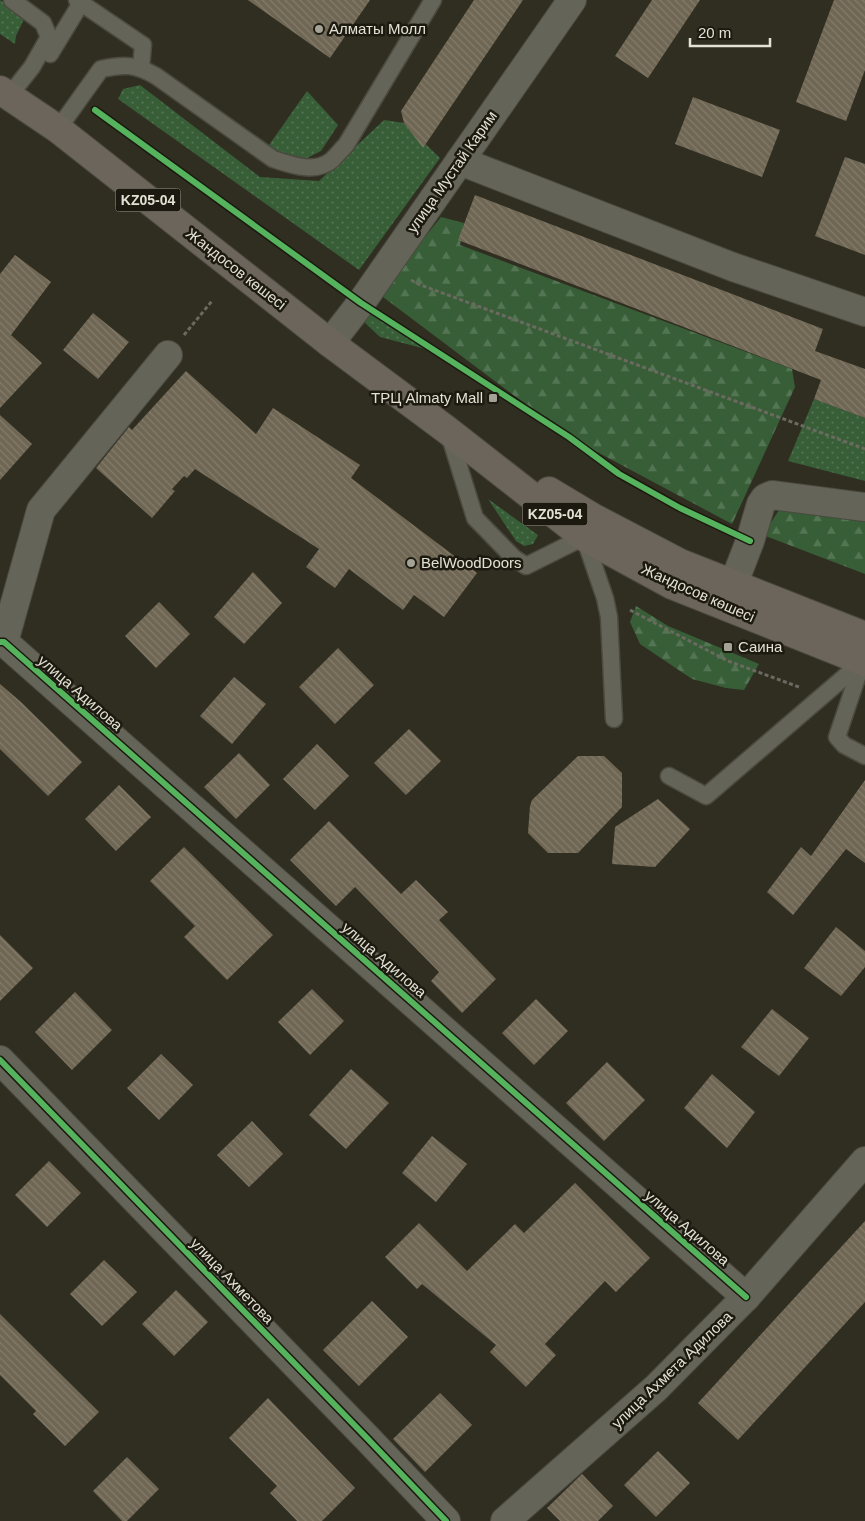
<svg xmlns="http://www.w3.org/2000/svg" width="865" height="1521" font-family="Helvetica,sans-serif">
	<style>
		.grass { fill: url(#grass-dots) }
		.forest { fill: url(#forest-firs) }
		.building { fill: url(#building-back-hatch) }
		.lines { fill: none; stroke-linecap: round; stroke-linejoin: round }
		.lane-casing { stroke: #4c4a3f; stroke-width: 19 }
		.street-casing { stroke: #4c4a3f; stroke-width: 30 }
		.primary-casing { stroke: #4c4a3f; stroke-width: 30 }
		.path { stroke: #6b6a60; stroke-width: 3; stroke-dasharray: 4 2.5; stroke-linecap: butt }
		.lane { stroke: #656459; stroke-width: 16 }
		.street { stroke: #656459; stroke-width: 28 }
		.primary { stroke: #6c655c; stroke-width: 28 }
		.cycleway-casing { stroke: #1c1a10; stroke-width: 9 }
		.cycleway { stroke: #56b35d; stroke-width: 6 }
		.poi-dot { fill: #a4a295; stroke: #1c1a10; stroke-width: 2 }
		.labels { text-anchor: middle; stroke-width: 5; stroke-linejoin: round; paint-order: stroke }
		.shield { fill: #1c1a10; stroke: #a7a598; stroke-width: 1 }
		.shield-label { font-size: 14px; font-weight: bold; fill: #e3e1d3 }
		.poi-label { font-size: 15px; fill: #e3e1d3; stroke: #1c1a10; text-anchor: start }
		.street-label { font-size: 15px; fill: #e3e1d3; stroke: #1c1a10 }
	</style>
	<defs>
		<pattern id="grass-dots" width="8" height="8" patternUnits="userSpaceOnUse" patternTransform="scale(1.25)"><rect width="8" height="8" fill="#375e37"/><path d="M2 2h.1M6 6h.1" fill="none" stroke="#547553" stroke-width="1.8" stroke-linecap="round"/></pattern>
		<pattern id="forest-firs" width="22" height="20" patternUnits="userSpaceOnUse" patternTransform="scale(1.25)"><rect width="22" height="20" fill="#375e37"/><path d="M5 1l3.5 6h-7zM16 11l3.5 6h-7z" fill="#547553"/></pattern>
		<pattern id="building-back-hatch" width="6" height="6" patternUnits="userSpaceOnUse" patternTransform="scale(1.25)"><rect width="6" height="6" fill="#6f6654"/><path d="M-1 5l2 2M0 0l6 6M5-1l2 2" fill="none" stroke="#837c6c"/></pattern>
	</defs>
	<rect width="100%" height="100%" fill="#302e21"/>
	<g class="grass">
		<path d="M0,0L25,17L16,36L15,44L0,34Z"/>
		<path d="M140,85L260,177L319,181L384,120L404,123L440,158L359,270L118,99L123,89Z"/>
		<path d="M307,91L338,125L321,151L299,162L267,148Z"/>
		<path d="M368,307L437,352L380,337L364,322Z"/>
		<path d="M814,399L865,418V481L788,461Z"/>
		<path d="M488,499L538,535L533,544L524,546L516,541Z"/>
	</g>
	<g class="forest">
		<path d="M441,217L464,223L460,245L792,369L795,387L732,524L569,437L379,294Z"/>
		<path d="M779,510L865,522V574L763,535Z"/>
		<path d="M636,606L668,626L759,664L744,690L726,688L692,679L640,644L630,622Z"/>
	</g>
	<g class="building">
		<path d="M248,0H370L330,58Z"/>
		<path d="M474,0H523L423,148L404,123L401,111Z"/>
		<path d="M652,0H700L648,78L615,56Z"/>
		<path d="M834,0H865V70L846,121L796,102Z"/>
		<path d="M693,97L780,130L762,177L675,144Z"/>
		<path d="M845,157L865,164V255L815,236Z"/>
		<path d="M475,195L823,329L815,351L865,369V418L814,399L821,380L458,240Z"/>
		<path d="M15,255L51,282L11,335L42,363L0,408V274Z"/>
		<path d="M93,313L129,342L98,379L63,350Z"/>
		<path d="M186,371L256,434L273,408L360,465L351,478L477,573L444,617L414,595L403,610L349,569L335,588L306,567L319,549L195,469L187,478L184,476L172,489L175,491L152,518L96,468L129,427L132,430Z"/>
		<path d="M0,415L32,444L0,480Z"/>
		<path d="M253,572L282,603L244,644L214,617Z"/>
		<path d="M159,602L190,634L156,668L125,636Z"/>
		<path d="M338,648L374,685L335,724L299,687Z"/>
		<path d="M234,677L266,704L232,744L200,716Z"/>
		<path d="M0,684L21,702L82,762L48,796L0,749Z"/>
		<path d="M409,729L441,761L406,795L374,763Z"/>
		<path d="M317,744L349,776L315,810L283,779Z"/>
		<path d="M239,753L270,785L236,819L204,787Z"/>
		<path d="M578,756H604L622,773V807L578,853H548L528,833L530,806L532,800Z"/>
		<path d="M865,780V863L846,849L793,915L767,892L801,847L811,856Z"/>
		<path d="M119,785L151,817L116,851L85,819Z"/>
		<path d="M658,799L690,829L655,867L612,864L615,827Z"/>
		<path d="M329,821L401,894L416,880L448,912L439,920L496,979L462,1013L431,981L439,972L355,887L336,906L290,860Z"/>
		<path d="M184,847L273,935L227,980L184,937L195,926L150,881Z"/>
		<path d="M836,927L865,951V967L841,996L804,968Z"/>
		<path d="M0,935L33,968L0,1001Z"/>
		<path d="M312,989L344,1021L310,1055L278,1022Z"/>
		<path d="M75,992L112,1030L72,1070L35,1032Z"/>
		<path d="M536,999L568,1031L534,1065L502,1033Z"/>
		<path d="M772,1009L809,1038L779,1076L741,1047Z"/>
		<path d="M161,1054L193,1085L159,1120L127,1088Z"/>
		<path d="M607,1062L645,1100L604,1141L566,1103Z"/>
		<path d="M351,1069L389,1103L346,1149L309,1115Z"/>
		<path d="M712,1074L755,1112L727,1148L684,1108Z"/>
		<path d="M252,1121L283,1154L249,1187L217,1155Z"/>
		<path d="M432,1136L467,1164L436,1202L402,1173Z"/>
		<path d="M49,1161L81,1193L47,1227L15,1195Z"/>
		<path d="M575,1183L650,1258L616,1292L605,1281L545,1344L556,1355L526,1387L490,1352L496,1345L422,1284L417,1289L385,1257L419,1223L467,1271L515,1224L524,1233Z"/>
		<path d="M865,1221V1302L738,1440L698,1403Z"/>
		<path d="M104,1260L137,1292L102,1326L70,1294Z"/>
		<path d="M176,1290L208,1322L174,1356L142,1324Z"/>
		<path d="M372,1301L408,1337L359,1386L323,1350Z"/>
		<path d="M0,1314L99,1412L65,1446L33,1414L36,1411L0,1375Z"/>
		<path d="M440,1393L472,1425L425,1472L393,1439Z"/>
		<path d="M268,1398L355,1488L322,1521H297L270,1493L277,1486L229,1438Z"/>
		<path d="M658,1451L690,1483L656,1517L624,1485Z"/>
		<path d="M127,1457L159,1489L127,1521H122L93,1491Z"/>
		<path d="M582,1474L613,1506L598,1521H560L547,1508Z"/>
	</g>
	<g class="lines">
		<defs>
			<g id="lane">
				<path d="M81,3L143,45L141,68"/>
				<path d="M50,54L81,3L77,0"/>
				<path d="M9,96L32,67L49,37L43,23L12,0"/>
				<path d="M58,129L101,69C124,64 135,64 156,76L273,159C291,165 315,174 332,160C337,155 341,150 346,145L433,0"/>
				<path d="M449,434L475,518L514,558L526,566L584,537L605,598L609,617L614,719"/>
				<path d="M862,663L837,737L844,745L865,756"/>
				<path d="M669,776L706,796L863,661"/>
			</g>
			<g id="street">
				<path d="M460,161L733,267L865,312"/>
				<path d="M330,343L361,303L572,0"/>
				<path d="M733,585L750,541L761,504L765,498L772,495L865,507"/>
				<path d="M0,642H4L746,1297"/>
				<path d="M4,642L41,510L168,355"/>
				<path d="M0,1060L366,1437L446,1521"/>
				<path d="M505,1521L656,1388L746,1297L865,1161"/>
			</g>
			<g id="primary">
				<path d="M0,90L58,129L330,343L447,430L584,537L672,585L865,662"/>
				<path d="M549,491L594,518L680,563L865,636"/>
			</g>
		</defs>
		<use href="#lane" class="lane-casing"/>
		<use href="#street" class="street-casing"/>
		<use href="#primary" class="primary-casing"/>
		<g class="path">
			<path d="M411,280L418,284L865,449"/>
			<path d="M184,335L212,301"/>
			<path d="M630,610L728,661L799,687"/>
		</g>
		<use href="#lane" class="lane"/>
		<use href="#street" class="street"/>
		<use href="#primary" class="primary"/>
		<defs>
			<g id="cycleway">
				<path d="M95,110L361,303L569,437L619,474L680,508L750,541"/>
				<path d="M0,642H4L746,1297"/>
				<path d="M0,1060L366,1437L446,1521"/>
			</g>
		</defs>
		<use href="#cycleway" class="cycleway-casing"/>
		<use href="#cycleway" class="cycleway"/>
	</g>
	<g class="poi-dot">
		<circle cx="319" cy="29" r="5"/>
		<rect x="488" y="393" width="10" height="10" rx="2.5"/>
		<circle cx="411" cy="563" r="5"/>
		<rect x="723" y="642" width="10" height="10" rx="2.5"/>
	</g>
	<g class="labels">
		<g class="shield">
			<rect x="115.5" y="188.5" width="65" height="23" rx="4"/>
			<rect x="522.5" y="502.5" width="65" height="23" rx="4"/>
		</g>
		<g class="shield-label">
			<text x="148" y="205">KZ05-04</text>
			<text x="555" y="519">KZ05-04</text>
		</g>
		<g class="poi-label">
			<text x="329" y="34">Алматы Молл</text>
			<text x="483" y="403" text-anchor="end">ТРЦ Almaty Mall</text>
			<text x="421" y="568">BelWoodDoors</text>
			<text x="738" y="652">Саина</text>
		</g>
		<g class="street-label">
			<text transform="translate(452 172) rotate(-55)" y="5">улица Мустай Карим</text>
			<text transform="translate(236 269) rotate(38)" y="5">Жандосов көшесі</text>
			<text transform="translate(698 593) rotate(24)" y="5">Жандосов көшесі</text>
			<text transform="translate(80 693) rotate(41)" y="5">улица Адилова</text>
			<text transform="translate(384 960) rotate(41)" y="5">улица Адилова</text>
			<text transform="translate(687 1228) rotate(41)" y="5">улица Адилова</text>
			<text transform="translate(232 1281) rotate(46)" y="5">улица Ахметова</text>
			<text transform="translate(672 1370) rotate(-44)" y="5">улица Ахмета Адилова</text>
		</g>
	</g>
	<path d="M690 38v8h80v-8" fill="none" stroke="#e3e1d3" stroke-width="2.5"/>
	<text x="698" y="38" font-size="15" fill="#e3e1d3" stroke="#1c1a10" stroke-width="4" paint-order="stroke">20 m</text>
</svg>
